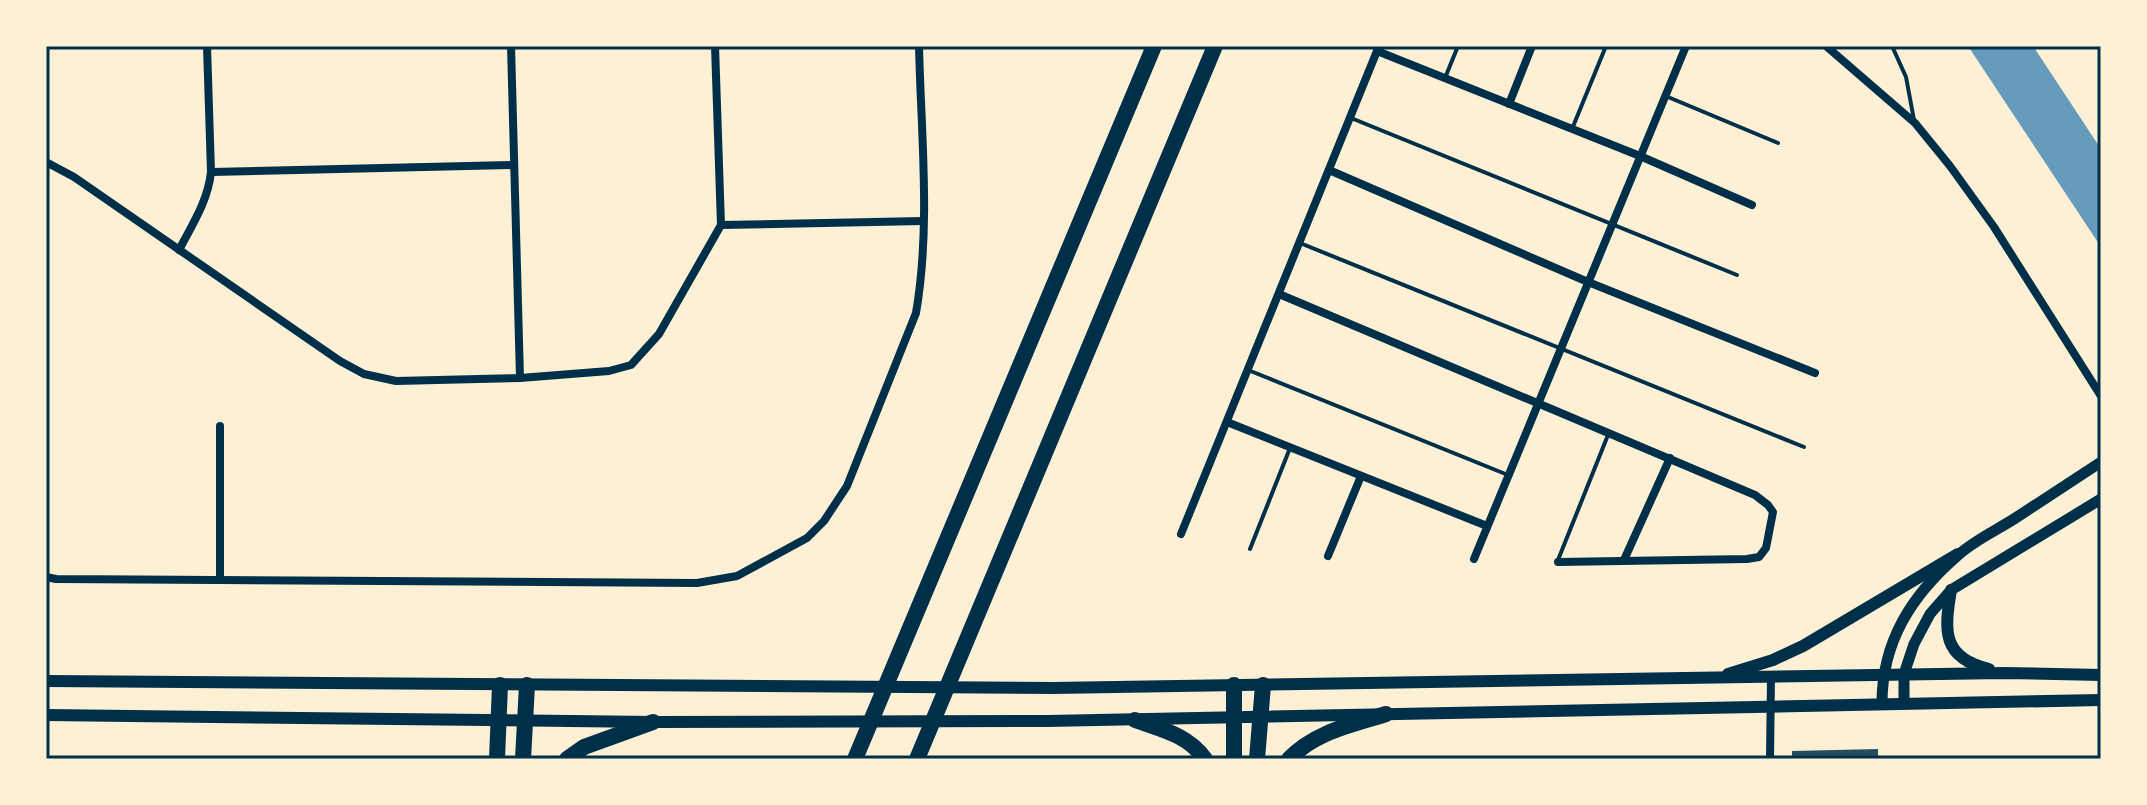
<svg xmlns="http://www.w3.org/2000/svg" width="2147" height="805" font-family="Signika,sans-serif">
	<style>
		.water { fill: #669bbc }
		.building { fill: #264d5e }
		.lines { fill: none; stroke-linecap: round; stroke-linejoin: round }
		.service { stroke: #003049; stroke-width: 4 }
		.minor { stroke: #003049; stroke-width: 8 }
		.tertiary { stroke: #003049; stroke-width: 11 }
		.secondary { stroke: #003049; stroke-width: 12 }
		.motorway { stroke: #003049; stroke-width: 16 }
		.neatline { fill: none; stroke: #003049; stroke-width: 3 }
	</style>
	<rect width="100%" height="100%" fill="#fdf0d5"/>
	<path class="water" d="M1968,46H2033L2101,149V247Z"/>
	<path class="building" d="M1878,749V759H1792V751Z"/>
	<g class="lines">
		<g class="service">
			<path d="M1892,46L1906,77L1914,120"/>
			<path d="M1445,78L1458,46"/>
			<path d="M1668,97L1778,143"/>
			<path d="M1351,118L1737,275"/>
			<path d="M1572,129L1606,46"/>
			<path d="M1300,243L1804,447"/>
			<path d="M1248,370L1508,475"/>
			<path d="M1250,549L1290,448"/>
			<path d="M1558,560L1608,435"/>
		</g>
		<g class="minor">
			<path d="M511,46L520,378"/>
			<path d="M1826,46L1915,123L1950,166L1994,227L2101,396"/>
			<path d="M1377,51L1640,156L1752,205"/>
			<path d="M1509,104L1532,46"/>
			<path d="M46,162L74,177L340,361L364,374L396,381L520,378L609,371L631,365L659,334L721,225L715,46"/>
			<path d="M1329,170L1588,282L1815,373"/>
			<path d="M211,172L514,165"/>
			<path d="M721,225L923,221"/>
			<path d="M179,250C192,225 208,201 211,172L207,46"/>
			<path d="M1279,294L1755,495L1768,505L1773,512L1766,548L1759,557L1747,559L1558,562"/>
			<path d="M1227,422L1487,526"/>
			<path d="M220,426V579"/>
			<path d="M1181,534L1379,46"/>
			<path d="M1328,556L1361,476"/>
			<path d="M1474,559L1686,46"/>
			<path d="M1624,560L1670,458"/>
			<path d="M46,577L56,579L697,583L737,576L807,538L824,521L847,486L916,313C931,226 921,134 919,46"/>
			<path d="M1770,759L1771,677"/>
		</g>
		<g class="tertiary">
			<path d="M1882,703C1882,642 1911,596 1957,556C1973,541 1995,531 2014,519C2043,500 2072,481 2101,462"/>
			<path d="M1904,703V674L1914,644L1930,614L1951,590L2101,499"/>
		</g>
		<g class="secondary">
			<path d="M1951,590C1944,631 1942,658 1989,669"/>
			<path d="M1728,674L1773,660L1803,646L1958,554"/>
			<path d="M46,681L1053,688L2004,673L2101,675"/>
			<path d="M46,715L653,722L1047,721L2101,700"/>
		</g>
		<g class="motorway">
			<path d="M1234,685V759"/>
			<path d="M1135,720C1161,729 1188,735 1205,759"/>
			<path d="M497,759L500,685"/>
			<path d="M523,759L527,685"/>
			<path d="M567,759L584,747L653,722"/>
			<path d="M855,759L1154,46"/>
			<path d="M917,759L1215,46"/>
			<path d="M1257,759L1263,685"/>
			<path d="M1289,759C1315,732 1351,725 1386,714"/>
		</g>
	</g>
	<rect width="2147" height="805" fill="none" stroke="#fdf0d5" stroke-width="96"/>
	<rect x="48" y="48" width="2051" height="709" class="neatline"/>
</svg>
